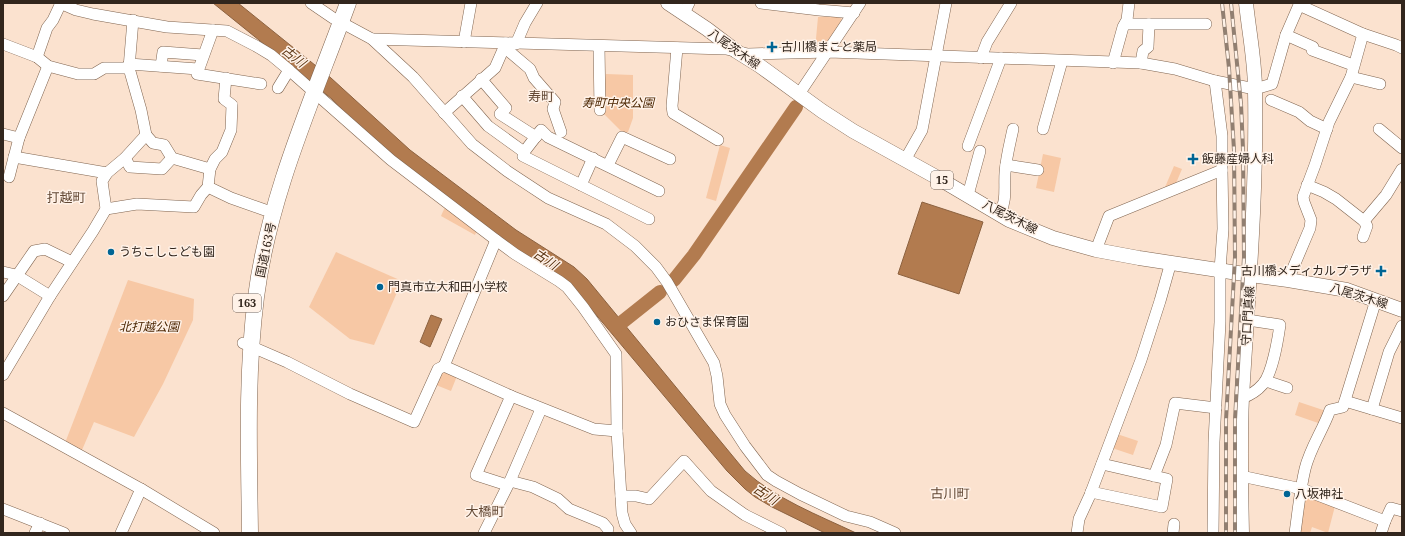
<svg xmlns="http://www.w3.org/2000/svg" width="1405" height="536" font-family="'Noto Serif','Noto Sans JP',serif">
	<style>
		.green { fill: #f7c8a5 }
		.water { fill: #b27b4f; stroke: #8c6240 }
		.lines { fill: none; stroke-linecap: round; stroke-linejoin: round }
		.river { stroke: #b27b4f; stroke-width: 14 }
		.minor-casing { stroke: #806550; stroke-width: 12 }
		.major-casing { stroke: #806550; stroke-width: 15 }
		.highway-casing { stroke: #806550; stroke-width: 17 }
		.minor { stroke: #fff; stroke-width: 11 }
		.major { stroke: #fff; stroke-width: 14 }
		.highway { stroke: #fff; stroke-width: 16 }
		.rail-casing { stroke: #917f71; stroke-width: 4 }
		.rail { stroke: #fff2e8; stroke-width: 2.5; stroke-dasharray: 8; stroke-linecap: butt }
		.poi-dot { fill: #006594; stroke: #fff2e8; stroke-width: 1.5 }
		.labels { text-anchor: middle; stroke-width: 3; stroke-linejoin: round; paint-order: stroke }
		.shield { fill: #fff2e8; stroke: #70635a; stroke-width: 1 }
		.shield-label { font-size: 11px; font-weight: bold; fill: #32261d }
		.poi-label { font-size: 12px; fill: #32261d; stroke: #fff2e8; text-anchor: start }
		.street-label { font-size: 12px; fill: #32261d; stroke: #fff2e8 }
		.park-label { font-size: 12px; font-style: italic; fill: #4c2602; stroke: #fff2e8 }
		.water-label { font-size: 13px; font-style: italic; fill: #5b3513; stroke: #fff2e8 }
		.neighbourhood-label { font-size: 13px; fill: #634935; stroke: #fff2e8 }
	</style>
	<rect width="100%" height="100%" fill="#fbe2cf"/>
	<g class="green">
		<path d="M818,17H838L841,18L842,20L840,24L822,48L815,49Z"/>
		<path d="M606,74L633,75V118L628,132H622L602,112Z"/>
		<path d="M720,145L730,148L716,201L706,198Z"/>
		<path d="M1043,154L1061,158L1054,192L1036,188Z"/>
		<path d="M1174,166L1182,169L1174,188L1163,192Z"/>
		<path d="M445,207L477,230L475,235L441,216Z"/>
		<path d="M336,252L402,281L374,345L350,339L309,307Z"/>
		<path d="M128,280L194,299L193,320L163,384L134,437L94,422L82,450L65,443Z"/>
		<path d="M443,370L457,376L451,391L436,385Z"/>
		<path d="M1299,402L1323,410L1324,415L1321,424L1295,415Z"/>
		<path d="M1117,434L1138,441L1133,455L1112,448Z"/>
		<path d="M1305,494L1335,506L1328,533L1312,527L1310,533H1299Z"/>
	</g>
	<g class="water">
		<path d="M213,3H238L331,78L410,150L516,230L574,267L587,279L745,471C776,499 818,515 856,533H825L772,507L755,497L745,489L727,471L577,292L516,250L402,163L343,111L332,99Z"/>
		<path d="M922,202L983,222L959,294L898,274Z"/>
		<path d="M431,315L442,319L430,347L420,342Z"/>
	</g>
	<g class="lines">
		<g class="river">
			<path d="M674,280L694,255L796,107"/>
			<path d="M616,327L660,292"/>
		</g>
		<defs>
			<g id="minor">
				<path d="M60,3L76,10L93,14L167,27L227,31L256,46L271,55L289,70L391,160L496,240L515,254L559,281L567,287L583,307L616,354L617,431L622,513L625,524L631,533"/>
				<path d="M311,3L333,18L372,39L413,77L472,144L507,171L548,198L606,224L635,246L656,267L667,282L714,363L717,376L720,404L725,415L745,446L767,475L776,481L800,494L846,516L870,522L895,533"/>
				<path d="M761,3L819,10L854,13"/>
				<path d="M684,13L689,3"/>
				<path d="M1125,24H1206"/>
				<path d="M213,30L197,74L261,84"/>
				<path d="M1286,35L1313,47L1312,50L1353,65"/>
				<path d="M372,39L726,49L748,54L829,52L1141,63L1175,69L1215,81L1255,89L1272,84L1286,35L1299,5L1363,34L1396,45L1402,48"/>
				<path d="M464,42L471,3"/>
				<path d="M3,44L37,57L48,66L78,74H94L104,68H129"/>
				<path d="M516,44L525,23L537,3"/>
				<path d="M599,46L600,110"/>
				<path d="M504,47L530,69L534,78L555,102L553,109L561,132"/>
				<path d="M677,48L672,106L673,113L718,140"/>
				<path d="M37,57L47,28L53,20L61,3"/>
				<path d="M981,58L987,42L1011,3"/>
				<path d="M1113,63L1123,27L1127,20L1129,3"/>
				<path d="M1141,63L1143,51L1148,47L1149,24"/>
				<path d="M129,64L198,69"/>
				<path d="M161,66L163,52L203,55"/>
				<path d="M1351,77L1380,84"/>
				<path d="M481,79L506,108L500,114L536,137"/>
				<path d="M278,88L289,70"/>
				<path d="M799,94L860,3"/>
				<path d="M462,96L488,126L524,152"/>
				<path d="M1271,100L1299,112L1310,121L1327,129"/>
				<path d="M444,113L495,68L506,43"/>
				<path d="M1043,129L1062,61"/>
				<path d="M1379,129L1402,148"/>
				<path d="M3,134L19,138"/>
				<path d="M146,135L153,143L164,145L172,158L210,169"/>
				<path d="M968,146L1001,58"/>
				<path d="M14,157L107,173"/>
				<path d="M125,158L130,167L162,169L172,158"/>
				<path d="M905,160L922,130L946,3"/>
				<path d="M608,165L622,137L670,159"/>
				<path d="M1006,165L1038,170"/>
				<path d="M9,177L19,138L48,66"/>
				<path d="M581,185L593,158"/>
				<path d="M1307,185L1324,192L1336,199L1364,221L1367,226L1363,237"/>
				<path d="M208,187L231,198L265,210"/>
				<path d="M968,195L980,151"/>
				<path d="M106,209L137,204L194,207L201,195L208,187L210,169L215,159L222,152L231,130L232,105L224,99L226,78"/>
				<path d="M1000,214C1007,200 1004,187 1005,173C1006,158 1010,143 1013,129"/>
				<path d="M649,219L523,156L524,152L541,130L548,137L659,191"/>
				<path d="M1364,221L1386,195L1402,169"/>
				<path d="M1096,250L1109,216L1222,170V136L1215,81"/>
				<path d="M3,272L16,275L50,296"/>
				<path d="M1288,280L1310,228L1311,220L1304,202L1303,197L1315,165L1329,122L1351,77L1363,34"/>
				<path d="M3,296L34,251L45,249L72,262"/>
				<path d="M243,343L287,362L350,394L414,422L438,369L444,366L511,396L594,429L617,431"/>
				<path d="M444,366L496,240"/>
				<path d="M3,375L50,296L93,231L106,209L102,181L107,173L125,158L146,135L141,110L129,68L133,20"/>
				<path d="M1266,381L1287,388"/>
				<path d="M1242,398C1251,395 1257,391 1263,384C1272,374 1278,339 1280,325L1248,320"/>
				<path d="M1345,401L1402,418"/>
				<path d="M1372,409L1389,352L1402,326"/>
				<path d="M3,413L141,489L214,533"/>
				<path d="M1154,476L1166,445L1175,403L1216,408"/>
				<path d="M1241,476L1302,489L1385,521"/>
				<path d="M510,481L533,487L558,499L569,509L603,523L608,529"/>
				<path d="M507,485L476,475L511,396"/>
				<path d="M1091,492L1162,507L1167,479L1102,464"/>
				<path d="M621,496H636L649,499L684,461L711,491L745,515L781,533"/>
				<path d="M3,509L64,533"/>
				<path d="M35,533L40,523"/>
				<path d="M121,533L141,489"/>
				<path d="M484,533L510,481L541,409"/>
				<path d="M1077,533L1079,519L1090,495L1141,360L1160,301L1171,262"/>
				<path d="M1173,533L1174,524"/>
				<path d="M1213,533L1214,442L1220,322V270L1223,229L1222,170"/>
				<path d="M1295,533C1298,512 1300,490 1305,469C1310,448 1323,430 1330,410L1343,407L1376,300"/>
				<path d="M1381,533L1385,521L1391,508L1402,511"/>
			</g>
			<g id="major">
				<path d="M668,3L707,29L736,51L760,66L822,111L853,131L938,178L1009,220L1053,238L1096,250L1139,258L1251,275L1288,280L1347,290L1402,310"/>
				<path d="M1242,533C1241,488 1240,442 1242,397C1248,295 1257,193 1255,90C1255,61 1249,32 1246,3"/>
			</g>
			<path id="highway" d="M250,533C249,454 246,375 256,297C269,195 313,99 348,3"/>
		</defs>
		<use href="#minor" class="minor-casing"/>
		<use href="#major" class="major-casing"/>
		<use href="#highway" class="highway-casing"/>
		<use href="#minor" class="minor"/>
		<use href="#major" class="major"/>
		<use href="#highway" class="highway"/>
		<defs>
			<g id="rail">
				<path d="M1222,3L1229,68L1234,150L1235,257L1226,420V533"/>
				<path d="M1231,3L1241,104L1243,149L1244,257L1235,420V533"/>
			</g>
		</defs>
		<use href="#rail" class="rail-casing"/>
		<use href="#rail" class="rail"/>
	</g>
	<g class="poi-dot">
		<path d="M770 41h4v4h4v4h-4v4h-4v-4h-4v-4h4z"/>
		<path d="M1191 153h4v4h4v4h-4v4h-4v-4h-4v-4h4z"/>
		<circle cx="111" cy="252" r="4"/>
		<path d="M1379 265h4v4h4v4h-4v4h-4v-4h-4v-4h4z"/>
		<circle cx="380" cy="287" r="4"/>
		<circle cx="657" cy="322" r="4"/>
		<circle cx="1287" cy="494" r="4"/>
	</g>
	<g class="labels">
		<g class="shield">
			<rect x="931" y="171" width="22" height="18" rx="3"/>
			<rect x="233" y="294" width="28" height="18" rx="3"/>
		</g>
		<g class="shield-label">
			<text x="942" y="184">15</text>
			<text x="247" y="307">163</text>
		</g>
		<g class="poi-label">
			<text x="781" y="51">古川橋まこと薬局</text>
			<text x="1202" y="163">飯藤産婦人科</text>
			<text x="119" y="256">うちこしこども園</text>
			<text x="1372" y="275" text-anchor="end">古川橋メディカルプラザ</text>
			<text x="388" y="291">門真市立大和田小学校</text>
			<text x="665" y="326">おひさま保育園</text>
			<text x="1295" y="498">八坂神社</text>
		</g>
		<g class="street-label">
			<text transform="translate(734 49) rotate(35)" y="4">八尾茨木線</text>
			<text transform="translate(1010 217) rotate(27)" y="4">八尾茨木線</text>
			<text transform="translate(266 250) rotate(-78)" y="4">国道163号</text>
			<text transform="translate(1359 296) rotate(17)" y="4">八尾茨木線</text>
			<text transform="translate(1248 316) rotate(-86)" y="4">守口門真線</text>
		</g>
		<g class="park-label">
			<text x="618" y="107">寿町中央公園</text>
			<text x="149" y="331">北打越公園</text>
		</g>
		<g class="water-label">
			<text transform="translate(294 56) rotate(38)" y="5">古川</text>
			<text transform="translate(546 259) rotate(33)" y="5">古川</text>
			<text transform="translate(766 494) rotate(33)" y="5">古川</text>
		</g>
		<g class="neighbourhood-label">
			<text x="541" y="101">寿町</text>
			<text x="66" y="202">打越町</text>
			<text x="950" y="498">古川町</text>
			<text x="485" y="516">大橋町</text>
		</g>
	</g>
	<rect width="1405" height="536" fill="none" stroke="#32261d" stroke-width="8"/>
</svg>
